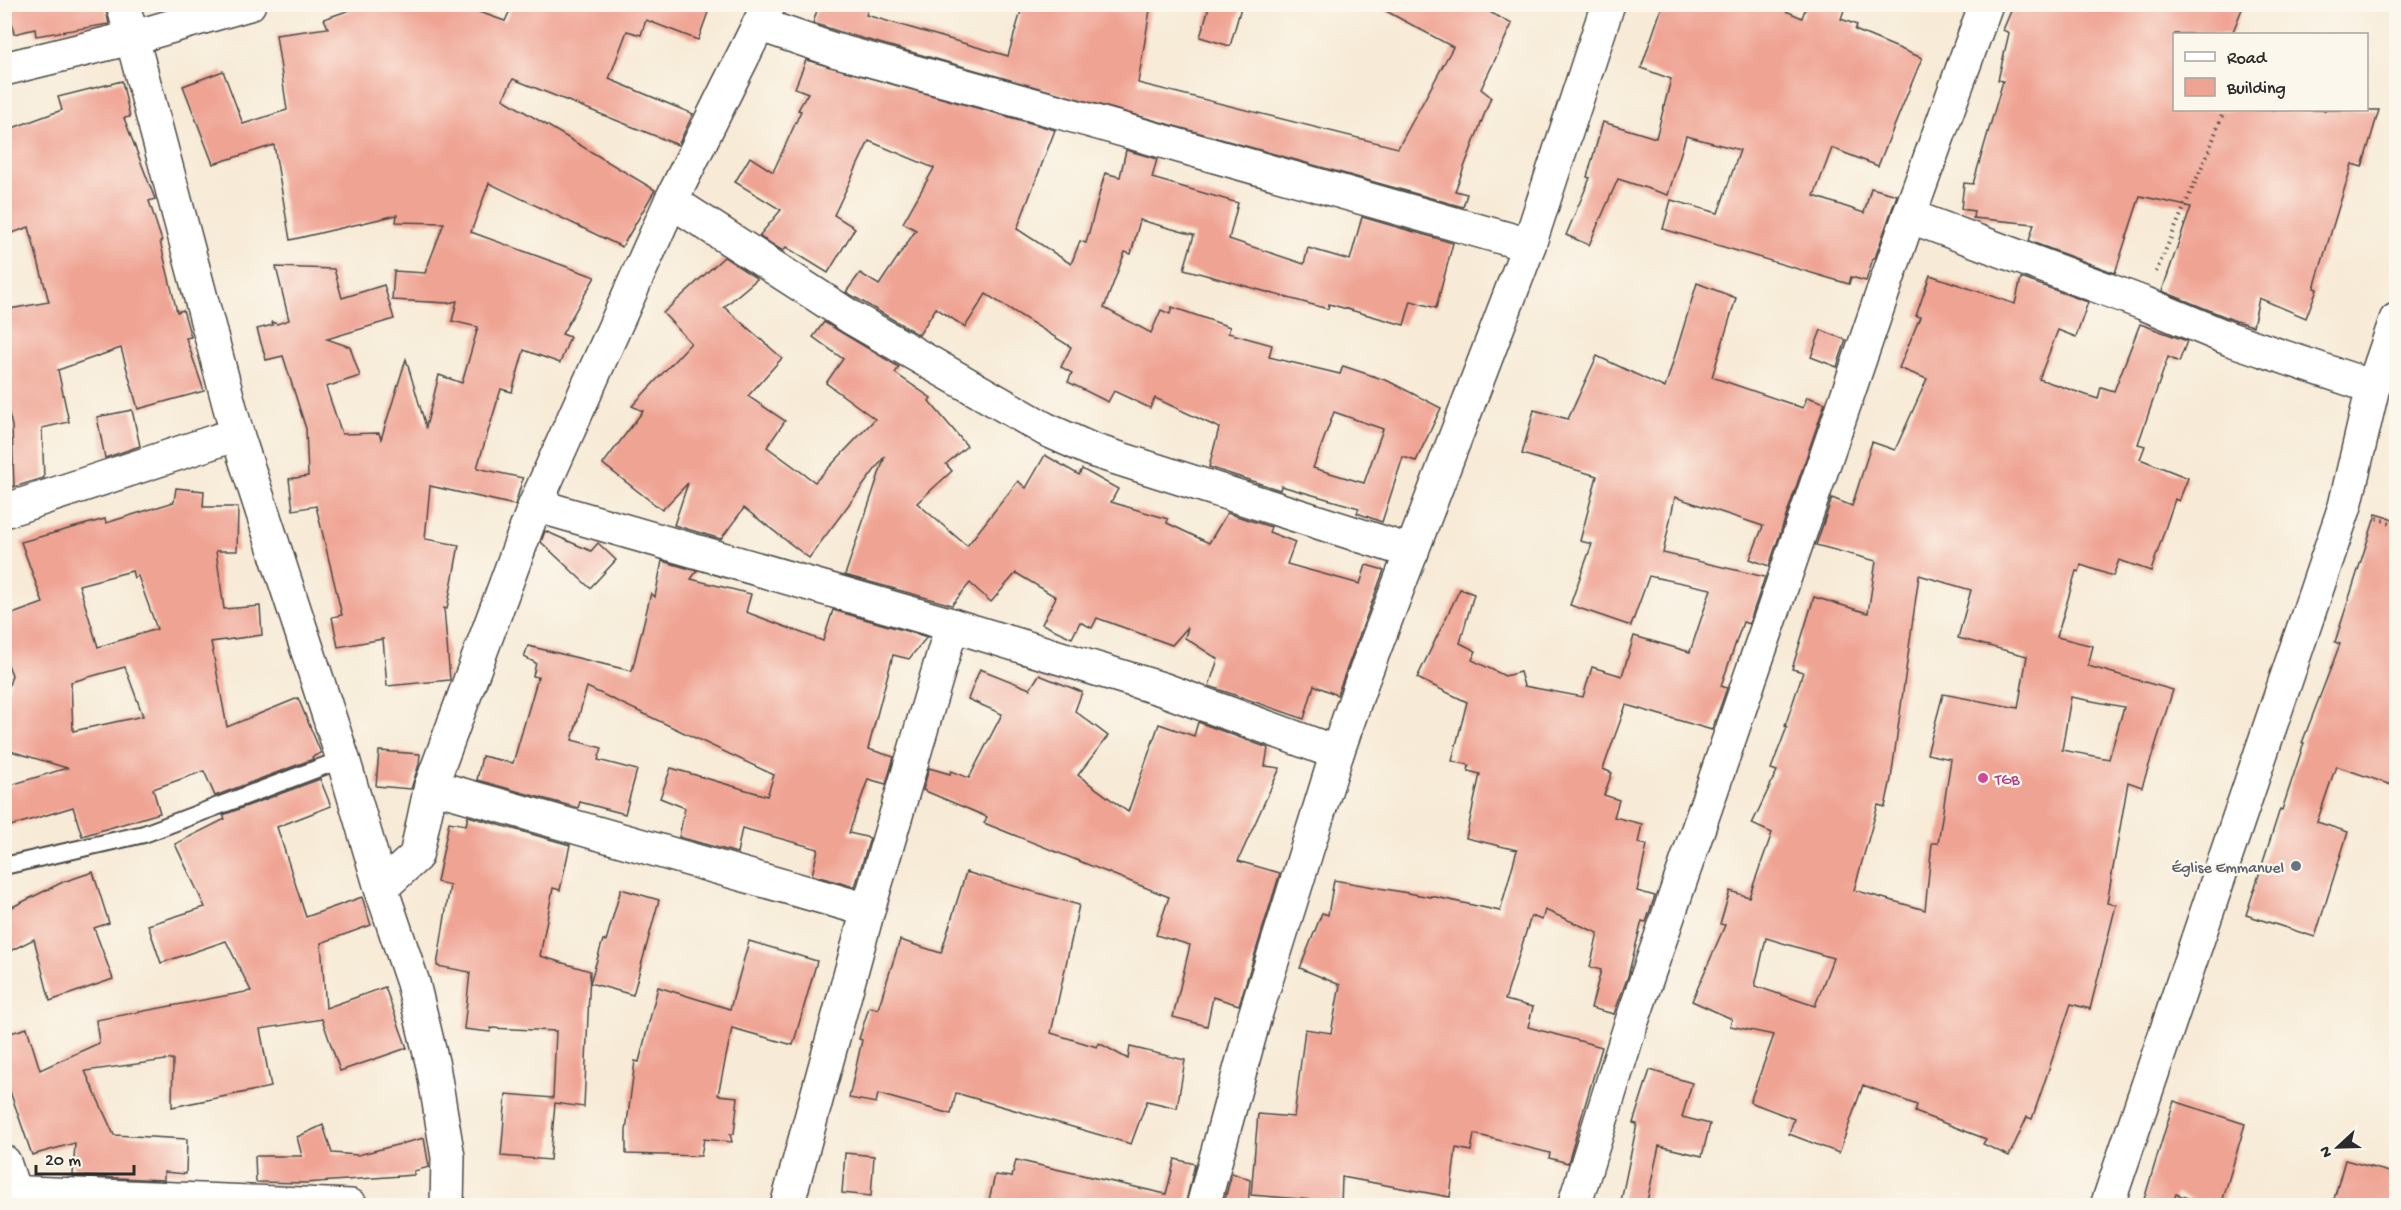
<svg xmlns="http://www.w3.org/2000/svg" width="2401" height="1210" font-family="'Gochi Hand',sans-serif">
	<style>
		.building { fill: #efa393; fill-rule: evenodd }
		.lines { fill: none; stroke-linecap: round; stroke-linejoin: round }
		.service-casing { stroke: #4a4845; stroke-width: 20 }
		.minor-casing { stroke: #4a4845; stroke-width: 36 }
		.trunk-casing { stroke: #4a4845; stroke-width: 36 }
		.path { stroke: #4a4845; stroke-width: 4; stroke-dasharray: 1.5 4.5; stroke-linecap: butt }
		.service { stroke: #fff; stroke-width: 16 }
		.minor { stroke: #fff; stroke-width: 33 }
		.trunk { stroke: #fff; stroke-width: 33 }
		.hotel-dot { fill: #d1479c; stroke: #fbf7ec; stroke-width: 2 }
		.worship-dot { fill: #6b7280; stroke: #fbf7ec; stroke-width: 2 }
		.labels { text-anchor: middle; stroke-width: 5; stroke-linejoin: round; paint-order: stroke }
		.hotel-label { font-size: 16px; fill: #b23c85; stroke: #fbf7ec; text-anchor: start }
		.worship-label { font-size: 16px; fill: #5b616d; stroke: #fbf7ec; text-anchor: end }
	</style>
	<rect width="100%" height="100%" fill="#fbf7ec"/>
	<filter id="ink" filterUnits="userSpaceOnUse"><feTurbulence type="fractalNoise" baseFrequency=".0167" numOctaves="2"/><feDisplacementMap in="SourceGraphic" scale="12" xChannelSelector="R" yChannelSelector="G"/><feConvolveMatrix kernelMatrix="1 2 1 2 8 2 1 2 1" color-interpolation-filters="sRGB"/></filter>
	<filter id="wash" filterUnits="userSpaceOnUse"><feTurbulence type="fractalNoise" baseFrequency=".008" numOctaves="4" result="noise"/><feDisplacementMap in="SourceGraphic" scale="24" xChannelSelector="R" yChannelSelector="G"/><feGaussianBlur stdDeviation="1.35" result="paint"/><feColorMatrix in="noise" values="0 0 0 0 0 0 0 0 0 0 0 0 0 0 0 0 0 1.4 0 .05"/><feComposite in="paint" operator="in"/></filter>
	<g filter="url(#wash)">
		<rect width="100%" height="100%" fill="#f7ead6"/>
		<g id="blocks">
			<g class="building">
				<path d="M8,4H105L109,24L36,36L35,29L14,34Z"/>
				<path d="M367,4H456L505,21L513,4H711L698,40L646,20L641,35L627,31L609,79L693,114L678,145L513,79L503,99L655,190L622,247L489,183L471,232L595,277L562,334L570,337L560,363L524,350L512,392L501,389L477,468L523,478L515,505L430,486L425,539L459,545L447,609L444,608L450,680L387,686L383,639L338,647L332,617L342,615L316,506L293,510L289,479L308,476L306,429L283,356L266,360L257,329L273,325L272,322L277,324L289,320L276,267L334,269L342,298L384,285L394,319L327,339L350,347L360,376L326,387L342,434L379,433L381,439L406,359L426,427L439,375L462,383L478,327L452,321L457,301L448,303L392,300L394,271L425,273L444,223L396,222L397,215L290,240L274,145L213,164L183,86L223,71L243,124L287,110L276,35L328,28L324,19Z"/>
				<path d="M819,4H870L866,15L1008,56L1023,4H1151L1138,83L1398,148L1453,47L1373,4H1475L1512,24L1481,89L1491,97L1455,191L1467,194L1463,207L840,32L813,23Z"/>
				<path d="M1210,4H1242L1230,46L1200,37Z"/>
				<path d="M1663,4H1770L1802,18L1807,4H1846L1841,19L1857,25L1855,30L1922,58L1878,166L1832,148L1814,196L1864,213L1871,188L1897,195L1875,258H1873L1866,281L1851,277L1849,284L1663,229L1671,200L1718,213L1740,150L1686,136L1668,195L1618,179L1589,245L1566,235L1590,178L1587,177L1603,122L1656,138L1671,79L1641,68Z"/>
				<path d="M2014,4H2244L2232,34H2175V110H2379L2362,167L2352,164L2314,288L2317,289L2306,318L2259,298L2253,326L2236,321L2162,291L2191,207L2140,196L2115,273L2029,241L2034,224L1973,218L1974,211L1961,209L1964,183L1973,184L2003,81L1998,80L2009,33L2003,30Z"/>
				<path d="M806,60L1055,130L1017,229L1071,264L1080,241L1086,243L1105,173L1120,177L1126,150L1157,159L1152,178L1238,203L1229,239L1304,264L1308,248L1350,260L1362,217L1453,243L1436,308L1411,301L1404,325L1329,304L1328,309L1184,269L1194,235L1140,220L1131,254L1125,252L1104,308L1151,333L1161,310L1170,314L1172,307L1230,327L1228,333L1272,345L1269,357L1340,374L1343,366L1388,381L1441,408L1416,461L1403,457L1382,522L1357,513L1359,508L1281,486L1280,490L1209,467L1219,428L1155,398L1150,408L1114,391L1108,402L1068,382L1072,373L1061,367L1071,347L986,294L965,327L936,308L919,335L846,292L860,273L879,285L916,230L903,223L934,168L869,141L834,215L855,228L828,273L786,247L783,251L759,236L781,210L735,182L750,157L773,172L801,111L798,110L808,93L795,88ZM1334,412L1383,429L1364,483L1313,468Z"/>
				<path d="M122,81L130,117L124,118L155,199L149,201L162,241H160L177,312L183,310L191,337L186,338L204,391L138,409L121,348L58,370L69,422L42,428L44,478L14,487L12,426L4,393V310L49,302L29,227L4,236V131L62,110L58,97Z"/>
				<path d="M724,257L757,279L724,307L782,358L748,396L785,421L767,447L815,482L875,419L826,383L843,359L813,337L824,322L899,367L895,373L931,398L929,401L967,446L946,464L952,471L917,503L967,546L1018,481L1026,488L1045,455L1079,475L1082,469L1118,489L1111,502L1168,519L1167,523L1209,543L1227,513L1271,527L1269,532L1295,542L1287,564L1360,584L1366,565L1384,570L1337,695L1314,685L1304,719L1209,686L1218,659L1185,638L1188,627L1172,645L1097,618L1092,628L1080,622L1072,638L1042,624L1056,597L1016,573L991,602L970,583L952,605L845,575L885,456L809,558L744,508L721,539L674,525L688,483L662,510L603,464L643,411L632,406L691,343L663,313Z"/>
				<path d="M1930,275L2015,304L2021,278L2088,302L2076,337L2058,330L2039,379L2098,399L2101,387L2114,391L2140,324L2187,341L2179,362L2168,357L2138,444L2145,446L2140,459L2188,478L2179,501L2175,499L2151,571L2119,560L2113,576L2081,565L2079,572L2076,571L2057,637L2093,646L2088,666L2173,690L2142,787L2128,782L2107,903L2116,905L2090,1009L2071,1004L2032,1119L2027,1117L2009,1156L1983,1144L1986,1139L1915,1112L1917,1105L1863,1085L1839,1153L1789,1134L1794,1119L1750,1102L1774,1035L1730,1026L1732,1019L1692,1001L1725,925L1720,924L1730,891L1749,897L1772,833L1752,824L1777,771L1771,769L1787,727L1785,726L1803,672L1792,669L1814,597L1868,613L1876,561L1816,545L1832,498L1852,506L1872,442L1895,450L1927,379L1899,368L1920,317L1916,316ZM1919,575L1971,590L1958,638L2027,656L2018,708L1943,694L1927,754L1951,759L1938,843H1932L1925,910L1854,890L1878,805L1885,807L1891,779ZM2071,697L2124,707L2109,759L2062,750ZM1766,938L1833,958L1815,1006L1755,986Z"/>
				<path d="M1697,283L1736,298L1712,377L1803,408L1807,397L1825,403L1769,566L1750,559L1763,526L1675,497L1663,553L1765,577L1749,624L1743,622L1721,686L1727,688L1712,730L1626,705L1603,769L1612,773L1604,795L1619,800L1614,817L1642,824L1638,843L1647,845L1637,891L1655,896L1646,922L1642,921L1628,976L1614,1014L1591,1008L1601,970L1590,967L1598,933L1545,910L1542,920L1531,916L1505,1000L1533,1007L1528,1027L1602,1047L1568,1163L1549,1158L1550,1153L1474,1134L1471,1151L1456,1148L1450,1197L1342,1177L1341,1206H1312V1200L1251,1195L1258,1114L1294,1117L1305,1029L1331,1033L1340,985L1300,968L1322,913L1328,915L1334,880L1431,897V896L1500,911L1517,850L1466,838L1480,774L1468,771L1469,765L1452,761L1467,702L1417,678L1460,589L1474,594L1460,643L1476,651L1472,660L1505,676L1520,672L1524,686L1583,697L1592,667L1622,676L1634,636L1690,652L1711,589L1649,576L1631,626L1570,605L1592,544L1580,541L1597,476L1522,454L1534,410L1568,419L1597,356L1665,388Z"/>
				<path d="M1821,330L1846,340L1837,367L1811,357Z"/>
				<path d="M132,410L140,446L105,458L97,417Z"/>
				<path d="M176,488L204,491L203,507H238L237,551H216L224,609L260,606L262,635L211,642L227,727L298,698L321,753L312,757L313,759L215,796L204,771L153,789L160,813L82,836L73,807L4,828V787L67,768L4,749V703L12,675L4,654V617L43,603L21,542L105,519L106,523L174,502ZM132,571L134,578L138,576L157,629L98,647L79,585ZM125,667L143,716L73,731L71,682Z"/>
				<path d="M2376,514L2397,520V787L2336,766L2317,822L2348,832L2315,937L2246,915L2280,809L2282,810L2304,743H2302L2340,644L2335,642Z"/>
				<path d="M545,531L591,551L598,543L616,560L590,588L541,542Z"/>
				<path d="M662,561L697,571L691,579L751,594L746,612L823,641L833,610L927,637L909,659L893,655L868,749L894,757L886,784L868,779L849,833L870,838L855,887L812,875L818,849L742,828L737,853L679,837L685,808L660,798L671,768L767,796L774,775L587,687L572,740L602,748L598,760L637,770L625,814L580,802L578,808L477,780L482,756L513,763L538,677L533,676L536,663L524,657L528,646L632,671L651,593L655,597Z"/>
				<path d="M980,669L1030,689L1039,675L1082,692L1075,711L1108,736L1078,775L1128,812L1159,724L1194,736L1198,722L1268,748L1265,766L1280,768L1238,861L1280,873L1239,1005L1213,997L1207,1026L1173,1017L1190,945L1156,935L1169,897L984,823L987,817L923,790L929,768L950,774L951,771L969,778L1002,714L968,699Z"/>
				<path d="M379,751L420,754L419,764L411,789L376,786Z"/>
				<path d="M320,779L331,806L277,827L306,917L362,897L371,925L321,943L326,1008L385,987L407,1048L340,1071L322,1019L260,1029L271,1087L172,1107L173,1059L85,1071L114,1135L187,1139L186,1174L164,1172V1180L73,1176L75,1143L32,1155L4,1074V1035L27,1028L40,1070L99,1043L96,1020L251,991L226,941L161,963L148,925L205,907L175,844L225,819L223,815Z"/>
				<path d="M468,816L570,845L560,890L553,888L540,956L590,971L584,1107L555,1103L550,1160L501,1156L506,1094L553,1098L556,1031L491,1028L490,1032L464,1029L470,972L437,966L450,885L437,882L449,822L466,825Z"/>
				<path d="M93,872L109,923L94,928L113,979L50,1001L34,939L4,954V911L63,882Z"/>
				<path d="M966,872L1079,905L1051,1033L1097,1047L1099,1043L1128,1059L1130,1047L1185,1060L1177,1108L1147,1101L1131,1144L956,1093L951,1114L878,1094L876,1103L849,1098L862,1040L859,1039L869,1007L878,1009L900,940L941,953Z"/>
				<path d="M621,889L659,900L633,995L590,983L603,940L606,941Z"/>
				<path d="M749,941L817,961L793,1045L732,1028L718,1095L738,1097L734,1134H730L732,1142L704,1139L701,1156L626,1154V1131L635,1061L639,1062L658,987L730,1009Z"/>
				<path d="M1650,1070L1692,1083L1682,1117L1710,1124L1702,1156L1659,1146L1646,1206H1620L1637,1124L1633,1123Z"/>
				<path d="M2174,1101L2245,1124L2221,1206H2211L2176,1194L2172,1206H2142Z"/>
				<path d="M323,1125L332,1153L358,1155L424,1138L429,1167L414,1171V1175L305,1183L256,1182L255,1156H302L297,1137Z"/>
				<path d="M845,1153L874,1156L871,1196L842,1193Z"/>
				<path d="M1175,1159L1195,1164L1185,1206H1014L989,1200L995,1175L1012,1177L1016,1160L1166,1194Z"/>
				<path d="M2345,1160L2397,1174V1184L2391,1206H2332Z"/>
				<path d="M1232,1173L1250,1180L1248,1206H1223Z"/>
			</g>
		</g>
	</g>
	<g filter="url(#ink)">
		<use href="#blocks" fill-opacity="0" stroke="#4a4845" stroke-width="1.5"/>
		<g class="lines">
			<defs>
				<path id="service" d="M4,866L144,834L343,759"/>
				<g id="minor">
					<path d="M123,4L237,434L343,759L381,888L413,983L433,1066L448,1157L447,1206"/>
					<path d="M761,25L834,50L1056,111L1529,245"/>
					<path d="M4,69L131,38L249,4"/>
					<path d="M671,201L852,318L1045,429L1092,450L1412,552"/>
					<path d="M1909,216L2143,303L2230,339L2373,387"/>
					<path d="M535,505L952,625L1162,689L1337,753"/>
					<path d="M4,511L237,434"/>
					<path d="M431,786L868,910"/>
					<path d="M381,888L416,856L431,786L535,505L671,201L769,4"/>
					<path d="M4,1162L14,1192"/>
					<path d="M4,1192L351,1206"/>
					<path d="M787,1206L868,910L952,625"/>
					<path d="M1203,1206L1254,1019L1337,753L1362,681L1529,245L1608,4"/>
					<path d="M1574,1206L1630,1027L1909,216L1986,4"/>
				</g>
				<path id="trunk" d="M2107,1206L2345,506L2373,387L2396,320"/>
			</defs>
			<use href="#service" class="service-casing"/>
			<use href="#minor" class="minor-casing"/>
			<use href="#trunk" class="trunk-casing"/>
			<g class="path">
				<path d="M2156,272L2208,153L2224,110"/>
				<path d="M2377,518L2396,525"/>
			</g>
			<use href="#service" class="service"/>
			<use href="#minor" class="minor"/>
			<use href="#trunk" class="trunk"/>
		</g>
	</g>
	<circle class="hotel-dot" cx="1983" cy="778" r="6"/>
	<circle class="worship-dot" cx="2296" cy="866" r="6"/>
	<g class="labels">
		<g class="hotel-label">
			<text x="1995" y="784">TGB</text>
		</g>
		<g class="worship-label">
			<text x="2284" y="872">Église Emmanuel</text>
		</g>
	</g>
	<rect width="2401" height="1210" fill="none" stroke="#fbf7ec" stroke-width="24"/>
	<rect x="2173" y="33" width="195" height="78" fill="#fbf7ec" stroke="#a8a59f" stroke-width="1.5"/>
	<rect x="2185" y="52" width="30" height="9" fill="#ffffff" stroke="#a8a59f" stroke-width="1.5"/>
	<text x="2227" y="63" font-size="18" fill="#2b2b2b">Road</text>
	<rect x="2185" y="78" width="30" height="18" fill="#efa393" stroke="#a8a59f" stroke-width="1.5"/>
	<text x="2227" y="93" font-size="18" fill="#2b2b2b">Building</text>
	<g transform="translate(2338 1147) rotate(248)" stroke="#fbf7ec" stroke-width="4.5" paint-order="stroke">
	<path d="M0-4.5L10 22L0 15L-10 22Z" fill="#2b2b2b"/>
	<text y="-9" font-size="16" font-weight="bold" text-anchor="middle" fill="#2b2b2b">N</text>
	</g>
	<path d="M36 1165v9h98v-9" fill="none" stroke="#2b2b2b" stroke-width="3"/>
	<text x="45" y="1165" font-size="18" fill="#2b2b2b" stroke="#fbf7ec" stroke-width="4.5" paint-order="stroke">20 m</text>
</svg>
